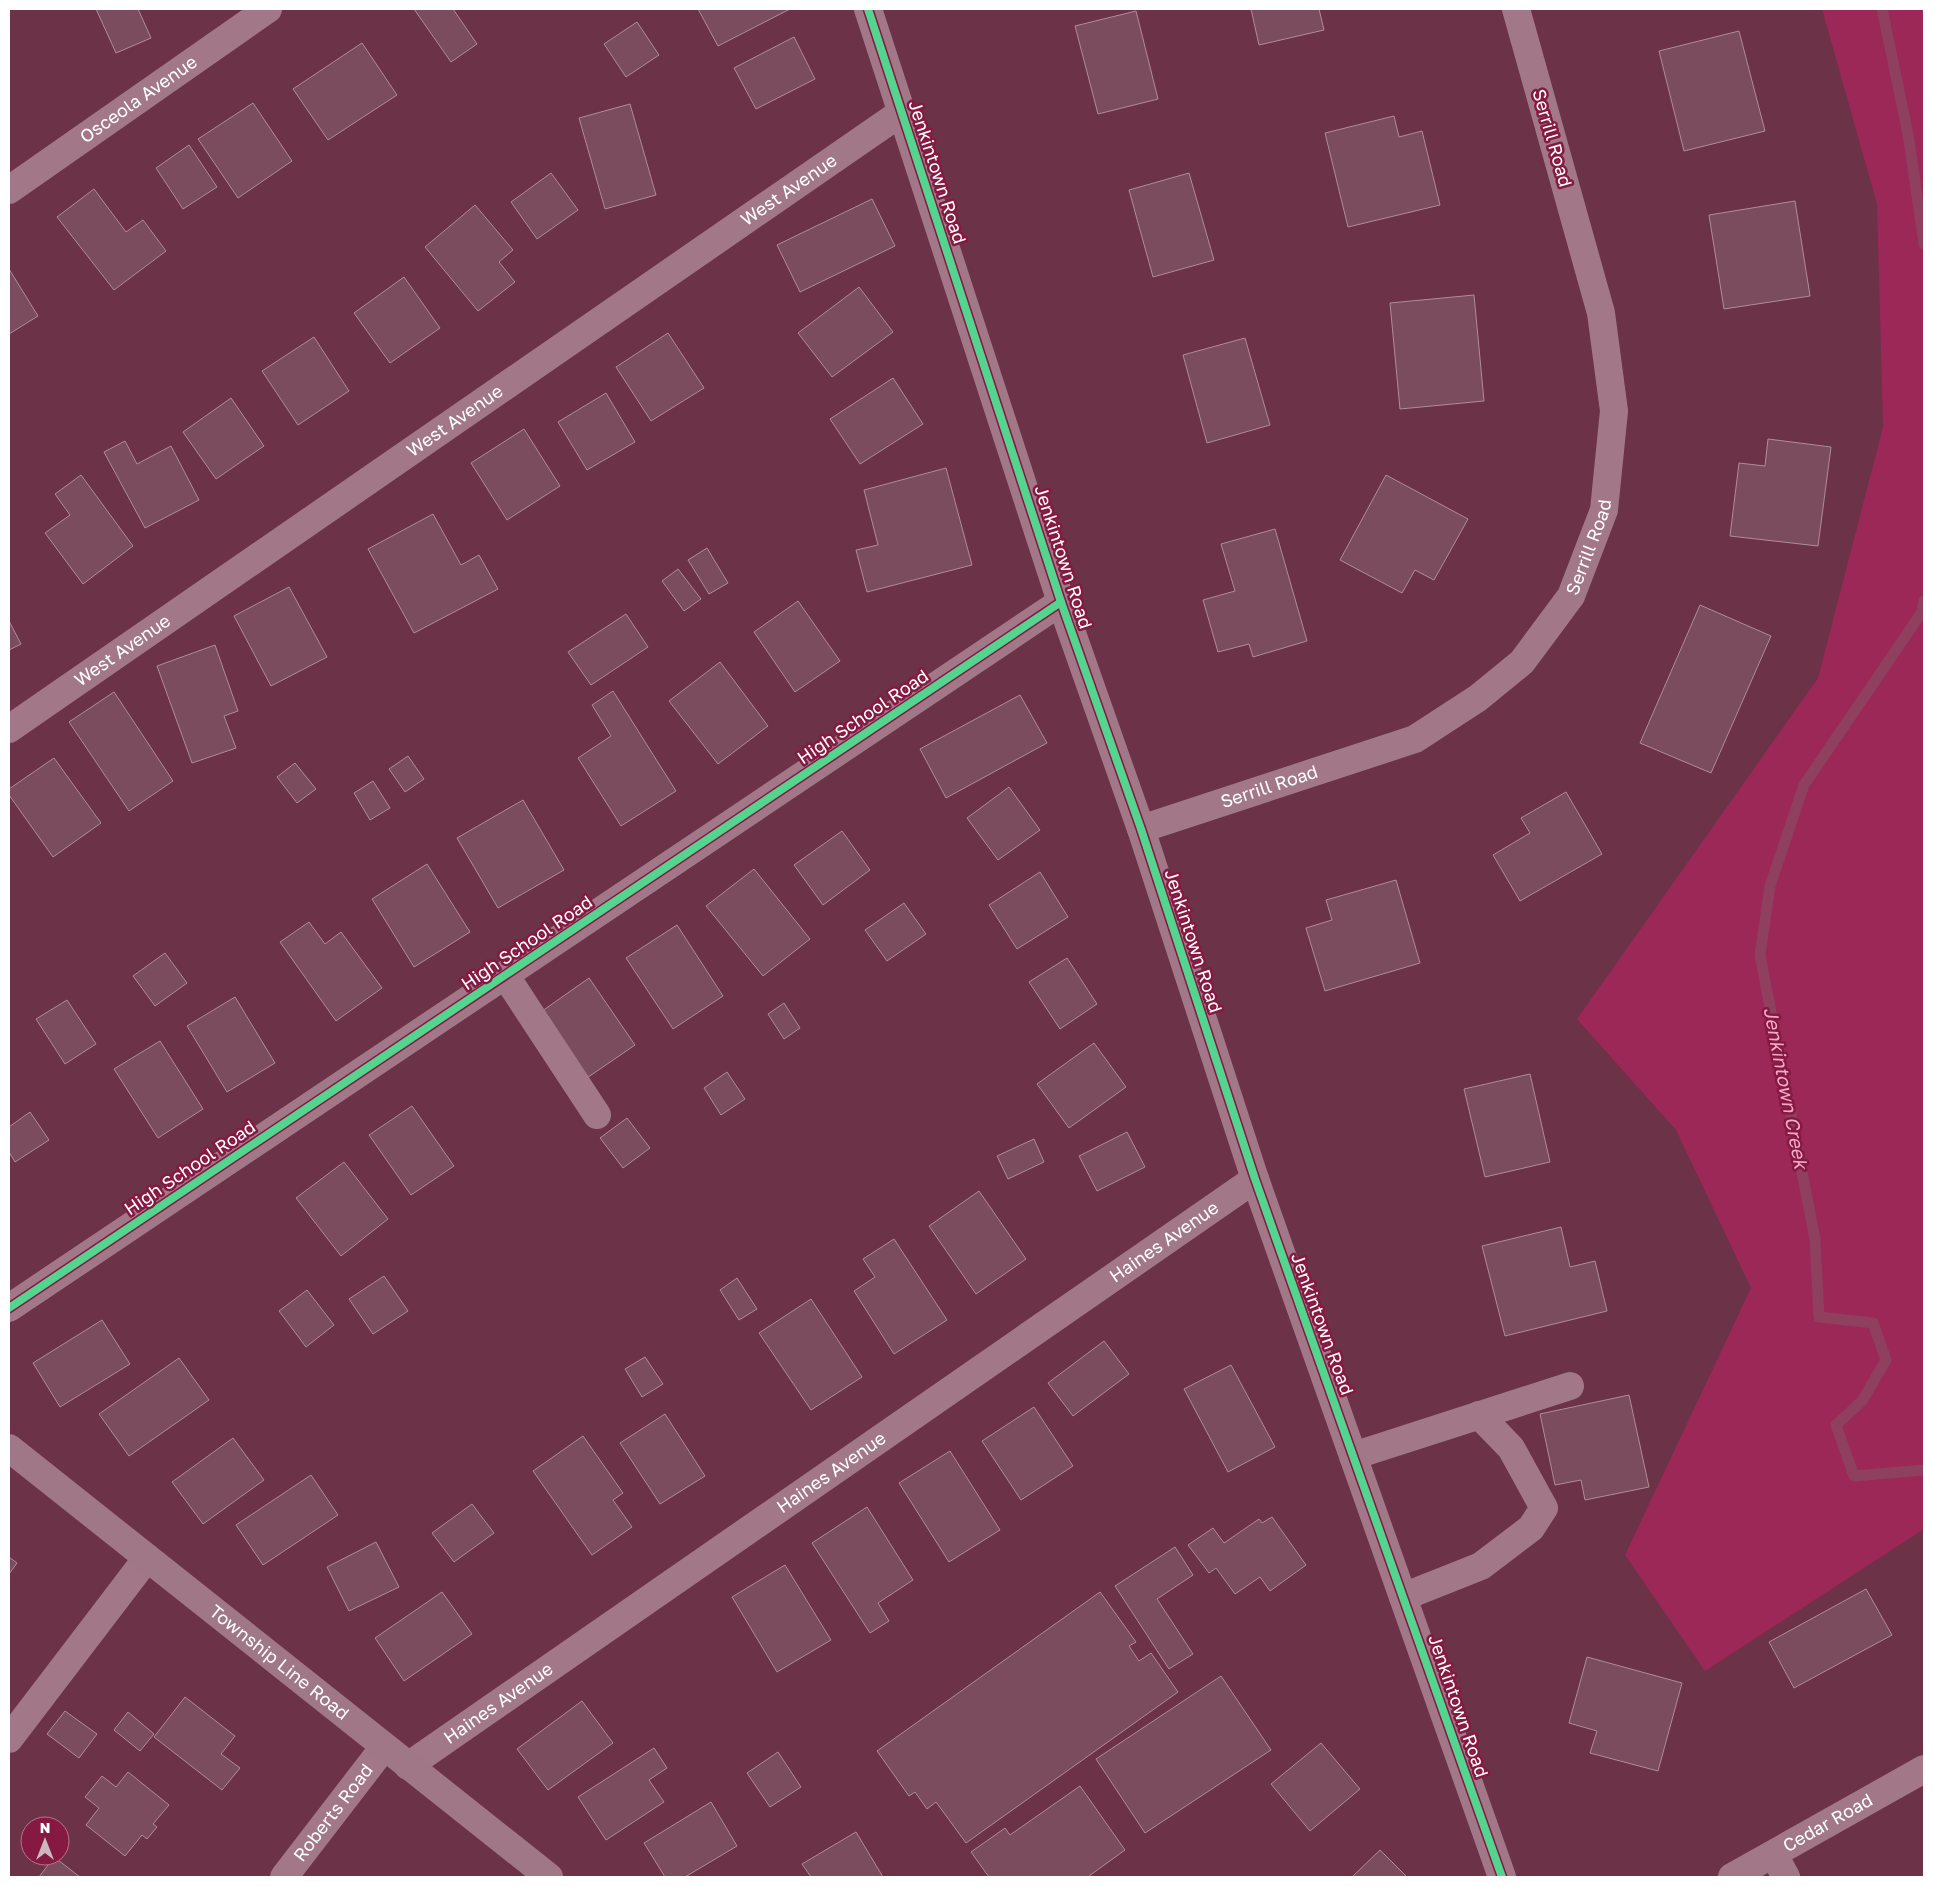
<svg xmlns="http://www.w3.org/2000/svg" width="1933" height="1886" font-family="'Golos Text',sans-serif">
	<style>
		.green { fill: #9b2856 }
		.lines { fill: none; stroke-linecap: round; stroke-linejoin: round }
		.stream { stroke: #8e405e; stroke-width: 11 }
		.building { fill: #7b4c5e; stroke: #b08c99 }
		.minor { stroke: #a27888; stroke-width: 28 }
		.major { stroke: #9f7787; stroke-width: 28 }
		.cycleway-casing { stroke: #851942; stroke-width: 11 }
		.cycleway { stroke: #53d58f; stroke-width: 8 }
		.labels { text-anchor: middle; stroke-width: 5; stroke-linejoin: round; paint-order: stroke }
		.street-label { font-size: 18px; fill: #fff; stroke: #851942 }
		.water-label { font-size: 19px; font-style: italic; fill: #f4aac7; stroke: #851942 }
	</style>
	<rect width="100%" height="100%" fill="#6c3248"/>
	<path class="green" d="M1822,9H1924V1529L1705,1671L1625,1555L1751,1288L1676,1130L1577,1019L1818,678L1883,427L1877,204Z"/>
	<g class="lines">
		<g class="stream">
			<path d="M1882,9L1908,134L1924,244"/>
			<path d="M1924,601L1922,612L1804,785L1770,886L1760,955L1815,1239L1819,1317L1873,1323L1886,1360L1862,1401L1836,1425L1854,1476L1924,1470"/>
		</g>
	</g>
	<g class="building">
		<path d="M96,9H138L151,38L116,53Z"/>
		<path d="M414,9H453L477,44L451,62Z"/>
		<path d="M698,9H790L718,46Z"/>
		<path d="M1251,9H1319L1324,30L1259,45Z"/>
		<path d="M1136,11L1158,99L1098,114L1075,26Z"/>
		<path d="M637,22L659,55L626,77L604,44Z"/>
		<path d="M1739,31L1765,131L1684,151L1659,51Z"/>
		<path d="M794,37L815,79L756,109L734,68Z"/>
		<path d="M362,43L397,95L328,140L293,89Z"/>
		<path d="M253,103L292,161L238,198L198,139Z"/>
		<path d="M630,104L656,195L605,209L579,118Z"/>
		<path d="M1394,116L1399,137L1422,131L1440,205L1348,227L1325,133Z"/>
		<path d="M189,145L217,187L183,209L156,168Z"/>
		<path d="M551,173L578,210L537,239L511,202Z"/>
		<path d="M1189,173L1214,260L1153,277L1129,190Z"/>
		<path d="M94,189L126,232L143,220L166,251L114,290L57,217Z"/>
		<path d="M872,199L895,246L800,292L777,245Z"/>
		<path d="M1795,201L1810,296L1724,309L1709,215Z"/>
		<path d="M475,205L513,250L499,262L515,282L478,311L425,247Z"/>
		<path d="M9,269L38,316L9,334Z"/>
		<path d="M404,277L440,328L390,363L354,313Z"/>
		<path d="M859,287L893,332L832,377L798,333Z"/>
		<path d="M1474,295L1484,401L1400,409L1390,303Z"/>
		<path d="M668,333L704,388L651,421L616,367Z"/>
		<path d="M314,337L349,391L298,425L262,371Z"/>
		<path d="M1245,338L1270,425L1207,443L1183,355Z"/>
		<path d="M893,378L923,424L860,464L830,419Z"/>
		<path d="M606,393L635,442L587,470L558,422Z"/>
		<path d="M231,398L264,446L216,479L183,432Z"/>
		<path d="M524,429L560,486L507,520L471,463Z"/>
		<path d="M1768,439L1831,447L1818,546L1730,536L1739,463L1765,466Z"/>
		<path d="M125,441L137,464L171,446L199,500L145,528L104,452Z"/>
		<path d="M946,468L972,565L867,592L856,550L878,545L864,490Z"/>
		<path d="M81,475L133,546L83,584L45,533L70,515L55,494Z"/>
		<path d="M1386,475L1468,519L1434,580L1415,570L1402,593L1340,560Z"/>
		<path d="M433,514L461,565L479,555L498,589L414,633L368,549Z"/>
		<path d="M1275,529L1307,641L1253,657L1249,644L1218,652L1203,600L1235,591L1221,544Z"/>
		<path d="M707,548L728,583L709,594L688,560Z"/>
		<path d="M678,569L701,599L684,611L662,581Z"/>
		<path d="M289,587L327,657L271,686L234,616Z"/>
		<path d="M798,601L840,661L795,692L754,632Z"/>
		<path d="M1700,605L1771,636L1711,773L1640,743Z"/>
		<path d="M626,614L648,647L591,685L568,652Z"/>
		<path d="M9,621L21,644L9,650Z"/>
		<path d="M215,645L238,711L224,716L236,748L192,763L157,666Z"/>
		<path d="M720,662L768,726L718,764L669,701Z"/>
		<path d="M613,691L676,791L621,826L578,758L611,736L592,705Z"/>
		<path d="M114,692L173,781L129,811L69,722Z"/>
		<path d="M1020,695L1047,743L946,798L920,749Z"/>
		<path d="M408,756L424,779L405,792L389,769Z"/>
		<path d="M54,758L101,823L53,857L9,795V789Z"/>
		<path d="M295,763L316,789L297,803L277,777Z"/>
		<path d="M373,781L390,808L370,820L354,793Z"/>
		<path d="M1009,787L1040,830L998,860L967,818Z"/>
		<path d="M1566,792L1602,854L1520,901L1493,855L1530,833L1521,818Z"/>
		<path d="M523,800L564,870L498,908L457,838Z"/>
		<path d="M842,831L870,870L823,905L794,865Z"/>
		<path d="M427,864L470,932L414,967L372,899Z"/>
		<path d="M754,869L810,939L763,976L706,906Z"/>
		<path d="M1040,872L1068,917L1017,949L989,905Z"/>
		<path d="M1396,880L1420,963L1325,991L1306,928L1332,920L1326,900Z"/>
		<path d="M904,903L926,934L887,961L865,930Z"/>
		<path d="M309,922L325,944L341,932L382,988L336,1021L280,942Z"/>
		<path d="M677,925L723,996L673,1029L626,958Z"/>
		<path d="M165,953L187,983L155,1006L133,976Z"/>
		<path d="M1067,958L1097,1004L1060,1029L1029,982Z"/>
		<path d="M589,978L635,1045L584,1080L538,1014Z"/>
		<path d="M235,997L275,1063L227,1092L187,1026Z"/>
		<path d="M67,1000L96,1044L65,1064L36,1019Z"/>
		<path d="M784,1003L800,1028L784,1039L768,1014Z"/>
		<path d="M160,1041L203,1109L158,1138L114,1069Z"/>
		<path d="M1094,1043L1126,1087L1069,1128L1037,1084Z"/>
		<path d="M727,1072L745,1099L721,1115L704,1088Z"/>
		<path d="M1530,1074L1550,1162L1485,1177L1464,1089Z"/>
		<path d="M412,1106L454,1166L411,1195L369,1135Z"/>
		<path d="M30,1112L49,1140L15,1162L9,1152V1127Z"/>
		<path d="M627,1118L650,1148L623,1168L600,1138Z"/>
		<path d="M1127,1132L1145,1167L1097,1191L1079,1156Z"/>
		<path d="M1034,1139L1044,1162L1008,1179L997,1156Z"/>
		<path d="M344,1162L388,1219L341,1256L296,1198Z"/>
		<path d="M979,1191L1026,1259L976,1294L929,1226Z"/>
		<path d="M1561,1227L1570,1267L1595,1261L1607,1311L1505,1336L1482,1246Z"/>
		<path d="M894,1239L947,1320L894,1354L854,1291L875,1277L863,1259Z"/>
		<path d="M384,1276L408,1311L373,1334L349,1299Z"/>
		<path d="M737,1278L757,1309L739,1320L720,1290Z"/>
		<path d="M307,1290L334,1325L306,1347L279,1311Z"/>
		<path d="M811,1299L862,1377L811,1410L759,1333Z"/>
		<path d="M102,1320L130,1364L60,1407L33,1363Z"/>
		<path d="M1104,1341L1129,1374L1073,1416L1048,1383Z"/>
		<path d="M645,1357L663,1384L642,1397L625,1369Z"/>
		<path d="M179,1358L209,1400L129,1456L99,1414Z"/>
		<path d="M1231,1365L1275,1447L1228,1472L1184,1389Z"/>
		<path d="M1629,1395L1649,1487L1585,1500L1581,1480L1555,1485L1540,1414Z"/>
		<path d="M1034,1407L1073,1466L1021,1500L982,1441Z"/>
		<path d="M665,1414L705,1476L660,1504L620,1443Z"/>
		<path d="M583,1436L623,1493L613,1500L632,1527L592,1555L533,1471Z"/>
		<path d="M233,1438L264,1480L203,1524L172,1482Z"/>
		<path d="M950,1451L1000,1530L949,1562L899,1483Z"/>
		<path d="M311,1475L338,1515L263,1565L236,1525Z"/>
		<path d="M472,1504L494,1533L454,1562L432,1533Z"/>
		<path d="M867,1507L913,1580L878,1603L889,1621L870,1633L812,1543Z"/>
		<path d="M1272,1517L1306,1565L1270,1591L1260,1577L1235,1594L1216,1568L1209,1573L1188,1545L1213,1528L1224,1543L1259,1519L1262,1523Z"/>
		<path d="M376,1542L399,1587L349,1611L327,1567Z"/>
		<path d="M1175,1547L1193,1575L1157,1599L1193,1654L1169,1669L1115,1586Z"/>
		<path d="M9,1557L17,1563L9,1574Z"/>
		<path d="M785,1565L831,1640L777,1672L732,1597Z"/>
		<path d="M1866,1589L1892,1635L1794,1688L1769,1642Z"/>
		<path d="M442,1592L472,1634L404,1681L375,1638Z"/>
		<path d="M1100,1592L1136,1642L1129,1646L1139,1661L1151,1653L1178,1692L966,1843L936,1802L927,1809L915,1792L909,1796L877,1751Z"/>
		<path d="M1587,1657L1682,1683L1658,1771L1590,1753L1597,1731L1569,1723Z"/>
		<path d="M1221,1676L1271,1750L1145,1833L1096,1759Z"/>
		<path d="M185,1697L235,1736L221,1754L240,1768L222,1790L154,1737Z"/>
		<path d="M582,1701L613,1743L548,1790L517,1749Z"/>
		<path d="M65,1711L97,1734L79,1758L47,1734Z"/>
		<path d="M128,1712L154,1734L140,1751L114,1730Z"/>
		<path d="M1321,1743L1360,1789L1310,1831L1271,1784Z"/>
		<path d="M654,1748L667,1768L649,1780L664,1802L606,1840L578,1797Z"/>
		<path d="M778,1752L801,1787L770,1807L747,1773Z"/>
		<path d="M128,1772L169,1805L153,1824L157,1827L147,1839L142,1835L125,1856L86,1825L99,1808L85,1797L102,1776L116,1787Z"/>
		<path d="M1080,1786L1125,1850L1089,1876L1090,1877H989L971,1852L1005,1828L1010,1835Z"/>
		<path d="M711,1802L737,1846L685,1877H665L644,1843Z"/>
		<path d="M856,1832L883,1877H811L802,1864Z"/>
		<path d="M1380,1850L1407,1877H1352Z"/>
		<path d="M54,1857L80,1877H39Z"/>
	</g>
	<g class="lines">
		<g class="minor">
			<path d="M868,9L1061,602L1141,829L1255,1179L1502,1877"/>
			<path id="s1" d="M9,190L268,9"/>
			<path id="s2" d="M9,729L902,112"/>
			<path id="s3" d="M1141,829L1415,739L1478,698L1522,662L1571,596L1604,510L1614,411L1601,313L1516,9"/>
			<path d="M505,975L597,1115"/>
			<path d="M9,1308L1061,602"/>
			<path d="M1353,1456L1570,1386"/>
			<path d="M1403,1597L1481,1566L1531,1528L1544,1508L1511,1448L1479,1415"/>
			<path d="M9,1739L147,1558"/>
			<path id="s4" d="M408,1766L1255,1179"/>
			<path d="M1774,1855L1786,1877"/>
			<path id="s5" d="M284,1877L384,1747"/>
			<path id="s6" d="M1732,1877L1924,1769"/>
		</g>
		<path class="major" id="s7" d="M9,1448L549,1877"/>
		<defs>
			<g id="cycleway">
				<path d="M868,9L1061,602L1141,829L1255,1179L1502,1877"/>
				<path d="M9,1308L1061,602"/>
			</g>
		</defs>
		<use href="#cycleway" class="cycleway-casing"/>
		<use href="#cycleway" class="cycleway"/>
	</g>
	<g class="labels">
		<g class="street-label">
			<text dy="6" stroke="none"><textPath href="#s1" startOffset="158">Osceola Avenue</textPath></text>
			<text transform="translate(1552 138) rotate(74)" y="6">Serrill Road</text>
			<text transform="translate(937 172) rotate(72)" y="6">Jenkintown Road</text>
			<text dy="6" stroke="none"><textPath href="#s2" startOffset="948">West Avenue</textPath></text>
			<text dy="6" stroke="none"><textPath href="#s2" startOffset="542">West Avenue</textPath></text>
			<text dy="6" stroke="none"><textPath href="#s3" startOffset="555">Serrill Road</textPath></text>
			<text transform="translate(1063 557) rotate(72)" y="6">Jenkintown Road</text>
			<text dy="6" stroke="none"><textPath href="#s2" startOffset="138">West Avenue</textPath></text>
			<text transform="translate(863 717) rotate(-34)" y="6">High School Road</text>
			<text dy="6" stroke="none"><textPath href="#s3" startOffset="135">Serrill Road</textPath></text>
			<text transform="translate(1193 941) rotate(72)" y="6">Jenkintown Road</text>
			<text transform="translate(527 943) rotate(-34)" y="6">High School Road</text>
			<text transform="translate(190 1168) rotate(-34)" y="6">High School Road</text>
			<text dy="6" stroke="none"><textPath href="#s4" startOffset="920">Haines Avenue</textPath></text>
			<text transform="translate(1322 1324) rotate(70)" y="6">Jenkintown Road</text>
			<text dy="6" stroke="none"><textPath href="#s4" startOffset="515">Haines Avenue</textPath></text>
			<text dy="6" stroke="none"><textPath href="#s7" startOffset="345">Township Line Road</textPath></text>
			<text dy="6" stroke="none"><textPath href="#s4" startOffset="110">Haines Avenue</textPath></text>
			<text transform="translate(1458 1706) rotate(71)" y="6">Jenkintown Road</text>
			<text dy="6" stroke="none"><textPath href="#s5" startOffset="81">Roberts Road</textPath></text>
			<text dy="6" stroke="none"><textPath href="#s6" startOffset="110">Cedar Road</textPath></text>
		</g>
		<g class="water-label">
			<text transform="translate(1786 1088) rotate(79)" y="7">Jenkintown Creek</text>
		</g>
	</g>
	<rect width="1933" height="1886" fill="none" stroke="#ffffff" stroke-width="20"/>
	<g transform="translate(45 1841)"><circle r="24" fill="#851942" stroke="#b6758e"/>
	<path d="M0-4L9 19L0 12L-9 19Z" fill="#ccb7bf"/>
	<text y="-8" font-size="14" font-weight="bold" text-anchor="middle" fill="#ffffff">N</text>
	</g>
</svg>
